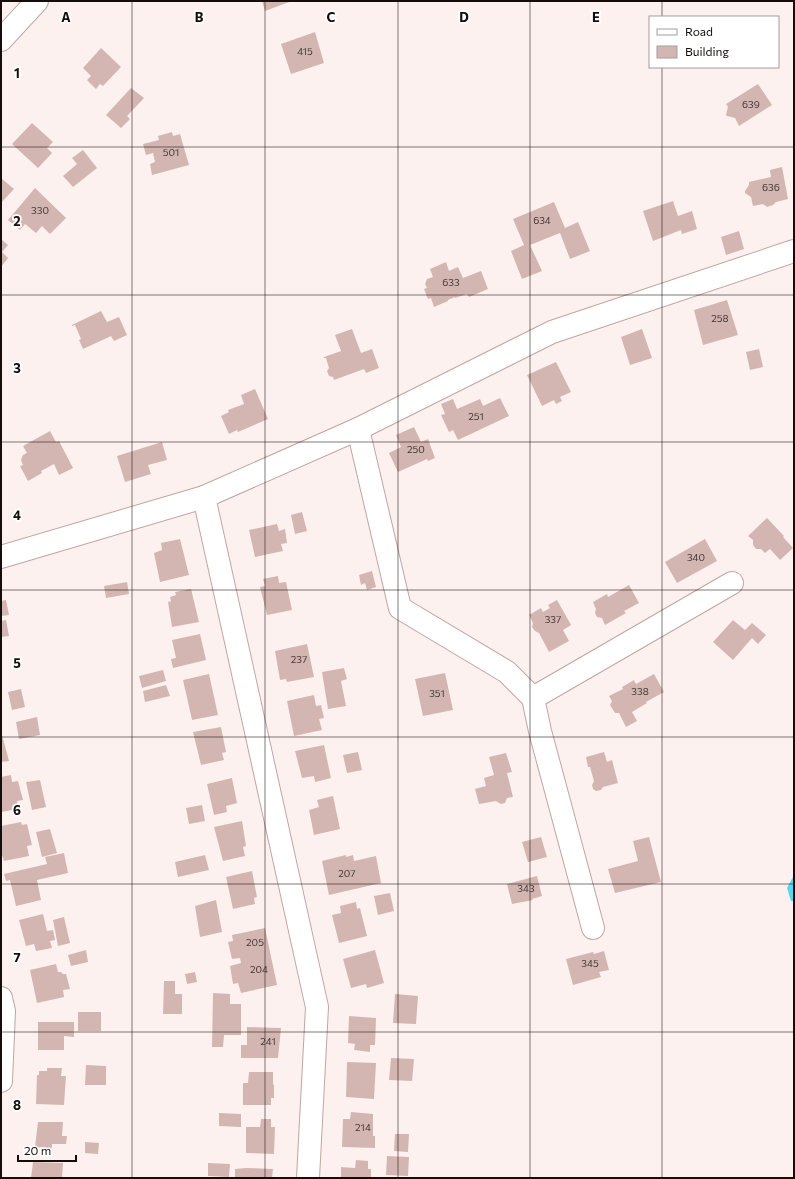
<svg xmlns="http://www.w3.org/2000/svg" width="795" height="1179" font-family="Commissioner,sans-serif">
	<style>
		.water { fill: #58d8ef }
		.building { fill: #d3b6b2 }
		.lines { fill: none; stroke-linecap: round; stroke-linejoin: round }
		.minor-casing { stroke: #c1a5a1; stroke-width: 24 }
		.minor { stroke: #fff; stroke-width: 22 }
		.grid { fill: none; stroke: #160d0b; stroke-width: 1; stroke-opacity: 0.55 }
		.labels { text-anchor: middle; stroke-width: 3.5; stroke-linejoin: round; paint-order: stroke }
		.number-label { font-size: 10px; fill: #453735 }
		.grid-label { font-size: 13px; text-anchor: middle; font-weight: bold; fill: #160d0b; stroke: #fff; stroke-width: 3.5; stroke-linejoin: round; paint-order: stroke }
	</style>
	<rect width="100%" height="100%" fill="#fdf1ef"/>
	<path class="water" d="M794,875V901H791L787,888Z"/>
	<g class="building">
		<path d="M262,1H292L265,11Z"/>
		<path d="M315,32L324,63L291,74L281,44Z"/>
		<path d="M101,48L121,67L103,86L100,84L96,89L87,80L91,76L83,68Z"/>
		<path d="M758,84L772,105L739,126L735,118L727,116L726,115L728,107L726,104Z"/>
		<path d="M131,88L144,98L127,116L130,119L121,128L106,115Z"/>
		<path d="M32,123L53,142L47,148L52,153L38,168L12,144Z"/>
		<path d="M172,132L173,136L180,134L189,165L152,175L150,164L155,162L153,153L146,155L143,144L159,140L158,136Z"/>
		<path d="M83,150L97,168L73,187L63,176L77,164L72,158Z"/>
		<path d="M782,167L788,199L776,202L773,205L767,207L763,204L753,206L751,197L745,193V191L749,185V182L771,177L770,170Z"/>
		<path d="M1,178L14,189L1,203Z"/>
		<path d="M35,188L66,218L50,234L42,226L36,233L25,224L20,230L8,220Z"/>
		<path d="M673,201L678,216L692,211L697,229L682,234L681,230L653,241L643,211Z"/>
		<path d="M554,202L565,228L578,222L590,251L570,259L560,233L530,245L542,271L522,279L511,251L524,245L513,219Z"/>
		<path d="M739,231L744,249L726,255L721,237Z"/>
		<path d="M1,239L8,245L2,252L8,258L1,267Z"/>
		<path d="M446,262L449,271L458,267L463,278L481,271L488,289L469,297L467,294L455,298V297L448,300V301L434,307L431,298L428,299L424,289L427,288L425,284L427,279L433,277L430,269Z"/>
		<path d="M727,300L738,335L703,345L694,310Z"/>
		<path d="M101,311L107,322L119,317L127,335L114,341L111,336L83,349L79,340L81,339L75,325L72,326V325Z"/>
		<path d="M352,329L361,353L372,349L379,368L366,373L364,369L334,380L333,377L329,376L327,371L329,368L326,358H324V357L341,351L335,335Z"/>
		<path d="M642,329L652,358L630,365L621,337Z"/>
		<path d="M759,349L763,367L750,370L746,352Z"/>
		<path d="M556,362L571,392L560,397L562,401L556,404L554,400L542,406L527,375Z"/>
		<path d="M255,389L268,419L238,432L237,430L229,434L221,416L229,412L228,410L244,404L241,395Z"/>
		<path d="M500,398L509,416L458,440L453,430L449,432L441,415L445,414L441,404L453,399L457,409L480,399L483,406Z"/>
		<path d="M414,427L421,442L428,439L435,458L428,461L427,459L398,472L389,453L401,447L396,435Z"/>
		<path d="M50,431L56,442L59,441L73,468L59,475L54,464L41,471L42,473L28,481L20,466L23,465L21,460L23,455L27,453L23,446Z"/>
		<path d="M162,442L167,460L148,465L151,474L125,482L117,456Z"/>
		<path d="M302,512L307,531L295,534L291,515Z"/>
		<path d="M767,518L784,536L783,537L793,548L780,560L770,549L765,553L761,549H756L753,545V540L748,536Z"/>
		<path d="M277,524L279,531L285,529L287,543L281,544L283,551L255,557L249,530Z"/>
		<path d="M180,539L189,575L160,582L154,553L162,550L161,543Z"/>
		<path d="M705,539L717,561L677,583L665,562Z"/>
		<path d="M372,571L376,587L367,590L365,583L361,585L359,575Z"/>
		<path d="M278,576L279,583L286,582L292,610L267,615L260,587L265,586L263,579Z"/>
		<path d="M127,582L129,594L106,598L104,586Z"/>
		<path d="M629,585L639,603L624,611L626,613L605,625L602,618L597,617L595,613L596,609L593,602L607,594L608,597Z"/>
		<path d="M191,589L199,622L172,627L168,602L171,601L170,597L176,595L175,592Z"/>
		<path d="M6,600L9,615L1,616V601Z"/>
		<path d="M557,600L571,625L563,630L569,641L549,652L539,633L535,631L532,627L533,623L529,615L541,608L543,612L550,608L548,605Z"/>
		<path d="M6,620L9,636L1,637V621Z"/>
		<path d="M733,620L745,630L752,623L766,635L758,644L752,638L733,660L713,642Z"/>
		<path d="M200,634L206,660L173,668L171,659L176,658L172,640Z"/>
		<path d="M307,644L314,677L287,682L286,679L280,680L275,651Z"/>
		<path d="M344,668L347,679L341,681L346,706L328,709L322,672Z"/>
		<path d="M163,670L166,681L142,688L139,676Z"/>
		<path d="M445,673L453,710L423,716L415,679Z"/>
		<path d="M209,674L218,715L192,720L183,680Z"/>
		<path d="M654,674L664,692L646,702L647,703L632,712L637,721L626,727L619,713H615L610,705L612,701L609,696L623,689L622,687L634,680L636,684Z"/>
		<path d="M166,685L170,696L145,702L143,691Z"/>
		<path d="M21,689L25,707L12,710L8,692Z"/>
		<path d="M314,695L316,706L321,705L324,718L319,719L322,730L294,736L287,701Z"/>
		<path d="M37,717L40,735L19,739L16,722Z"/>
		<path d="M221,727L226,752L222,753L224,760L201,765L193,732Z"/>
		<path d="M1,731L9,761L1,762Z"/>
		<path d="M324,745L331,778L315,782L314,776L302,778L295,751Z"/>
		<path d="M358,752L362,770L347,773L343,755Z"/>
		<path d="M604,752L607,762L612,760L618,783L603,787L601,790L596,791L593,789L592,785L594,781L590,767H588L586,757Z"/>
		<path d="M506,753L512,772L507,773L513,797L507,798L505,803L501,804L496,801L479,804L475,789L486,786L484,778L494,775L489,757Z"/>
		<path d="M11,775L12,782L18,781L23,800L17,801L18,809L1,812V777Z"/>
		<path d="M232,778L237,803L226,806L227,812L214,815L207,784Z"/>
		<path d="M40,780L46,807L32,810L26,782Z"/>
		<path d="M333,796L340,829L314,835L309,810L319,807L317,800Z"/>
		<path d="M202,805L205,821L189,824L186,808Z"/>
		<path d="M242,821L246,846L243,847L245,856L223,861L214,827Z"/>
		<path d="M21,822L22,825L27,824L32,845L27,846L29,856L4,861L1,852V826Z"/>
		<path d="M50,829L57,853L42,857L36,832Z"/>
		<path d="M541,837L547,857L528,862L522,842Z"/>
		<path d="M649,837L661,882L615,893L608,869L638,861L633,841Z"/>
		<path d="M64,853L68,873L37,880L41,900L16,906L10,880L6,881L4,874L47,864L45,857Z"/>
		<path d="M205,855L209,870L178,877L175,862Z"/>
		<path d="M346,855V857L353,855L354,861L376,856L381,883L329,895L322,861Z"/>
		<path d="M252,871L257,897L254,898L255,904L233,909L226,877Z"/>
		<path d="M537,876L542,896L532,899L533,900L512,904L507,884Z"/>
		<path d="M390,893L394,911L378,915L374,896Z"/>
		<path d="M216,900L222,932L200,937L195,906Z"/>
		<path d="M356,902L357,909L360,908L367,936L339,943L332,915L341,913L340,906Z"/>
		<path d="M43,914L47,931L53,930L55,940L50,941L52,948L36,951L34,944L26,946L19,920Z"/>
		<path d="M64,917L70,943L58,946L53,920Z"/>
		<path d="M265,928L277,985L241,993L238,983L233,984L230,966L241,963L240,958L232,959L228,942L233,941L232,935Z"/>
		<path d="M86,950L88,962L71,966L68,955Z"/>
		<path d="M375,950L384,983L367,988L366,984L351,988L343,959Z"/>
		<path d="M604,951L609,970L599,972L601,977L573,985L566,959L593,952L594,954Z"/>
		<path d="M56,964L58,972H61L63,974H66L70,989L63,990L64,997L37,1003L30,970Z"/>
		<path d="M195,972L197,982L187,984L185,974Z"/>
		<path d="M164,981H175V994H182V1014H163Z"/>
		<path d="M213,993L230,994V1004H241V1035H224L223,1047H212Z"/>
		<path d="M395,994L418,996L416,1024L393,1023Z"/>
		<rect x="78" y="1012" width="23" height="19"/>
		<path d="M349,1016L376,1018L375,1045H370V1052L354,1050L355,1044L348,1043Z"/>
		<path d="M38,1022H74V1037L64,1036V1050H38Z"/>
		<path d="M247,1027L281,1028L278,1058H241V1045H247Z"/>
		<path d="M391,1058L414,1059L412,1081L389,1080Z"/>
		<path d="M347,1062L376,1063L374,1099L346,1097Z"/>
		<path d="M86,1065L106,1066V1085H85Z"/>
		<path d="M47,1068H62L61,1076H66L64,1105L36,1104L37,1075H39V1071H47Z"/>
		<path d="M249,1072H273V1085L274,1084V1098H271V1105H243V1083H248Z"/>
		<path d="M351,1112L373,1114V1136H375V1148L342,1147L343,1119H350Z"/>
		<path d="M219,1113L241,1114V1127L219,1126Z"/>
		<path d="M261,1119H271V1127H275L274,1154L246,1153V1127H260Z"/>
		<path d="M38,1122H63L62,1136H67L66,1144H52V1148L35,1147Z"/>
		<path d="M395,1134H409L408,1152L394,1151Z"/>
		<path d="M85,1142L99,1143L98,1154L85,1153Z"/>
		<path d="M387,1156L409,1157L408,1176L386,1175Z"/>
		<path d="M356,1160L368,1161V1169H371V1178H341V1167L355,1168Z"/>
		<path d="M33,1162L63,1163L62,1178H31Z"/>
		<path d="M208,1163L230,1164L229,1177L208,1176Z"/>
		<path d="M246,1168L273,1169L272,1178H235V1169Z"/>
	</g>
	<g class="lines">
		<defs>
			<g id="minor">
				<path d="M1,40L37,1"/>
				<path d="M358,429L400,608L507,672L533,698L540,731L593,928"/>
				<path d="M204,497L317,1007L308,1178"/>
				<path d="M1,557L204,497L358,429L552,332L794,251"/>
				<path d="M533,698L732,583"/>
				<path d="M1,998L4,1011L1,1081"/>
			</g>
		</defs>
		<use href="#minor" class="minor-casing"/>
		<use href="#minor" class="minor"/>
	</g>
	<path class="grid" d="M132,1V1178M265,1V1178M398,1V1178M530,1V1178M662,1V17M662,67V1178M1,147H794M1,295H794M1,442H794M1,590H794M1,737H794M1,884H794M1,1032H794"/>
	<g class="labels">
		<g class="number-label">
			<text x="305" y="55">415</text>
			<text x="751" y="108">639</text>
			<text x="171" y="156">501</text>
			<text x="771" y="191">636</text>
			<text x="40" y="214">330</text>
			<text x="542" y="224">634</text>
			<text x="451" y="286">633</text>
			<text x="720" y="322">258</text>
			<text x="476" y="420">251</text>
			<text x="416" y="453">250</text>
			<text x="696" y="561">340</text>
			<text x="553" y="623">337</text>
			<text x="299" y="663">237</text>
			<text x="640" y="695">338</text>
			<text x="437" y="697">351</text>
			<text x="347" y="877">207</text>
			<text x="526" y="892">343</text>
			<text x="255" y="946">205</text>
			<text x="590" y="967">345</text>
			<text x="259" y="973">204</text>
			<text x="268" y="1045">241</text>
			<text x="363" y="1131">214</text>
		</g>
	</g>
	<g class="grid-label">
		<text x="66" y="22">A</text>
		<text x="199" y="22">B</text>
		<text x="331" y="22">C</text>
		<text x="464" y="22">D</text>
		<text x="596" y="22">E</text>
		<text x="17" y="78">1</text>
		<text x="17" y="226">2</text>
		<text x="17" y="373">3</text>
		<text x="17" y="520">4</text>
		<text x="17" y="668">5</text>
		<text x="17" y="815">6</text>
		<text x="17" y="962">7</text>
		<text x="17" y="1110">8</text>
	</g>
	<rect width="795" height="1179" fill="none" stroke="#160d0b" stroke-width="4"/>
	<rect x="649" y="16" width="130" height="52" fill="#ffffff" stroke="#a29e9d"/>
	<rect x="657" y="29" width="20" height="6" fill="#ffffff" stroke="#a29e9d"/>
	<text x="685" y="36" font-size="12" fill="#160d0b">Road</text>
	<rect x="657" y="46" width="20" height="12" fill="#d3b6b2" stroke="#a29e9d"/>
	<text x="685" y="56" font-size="12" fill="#160d0b">Building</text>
	<path d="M18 1155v6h58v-6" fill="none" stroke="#160d0b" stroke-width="2"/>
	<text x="24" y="1155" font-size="12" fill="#160d0b" stroke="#ffffff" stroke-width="3" paint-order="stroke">20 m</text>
</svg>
